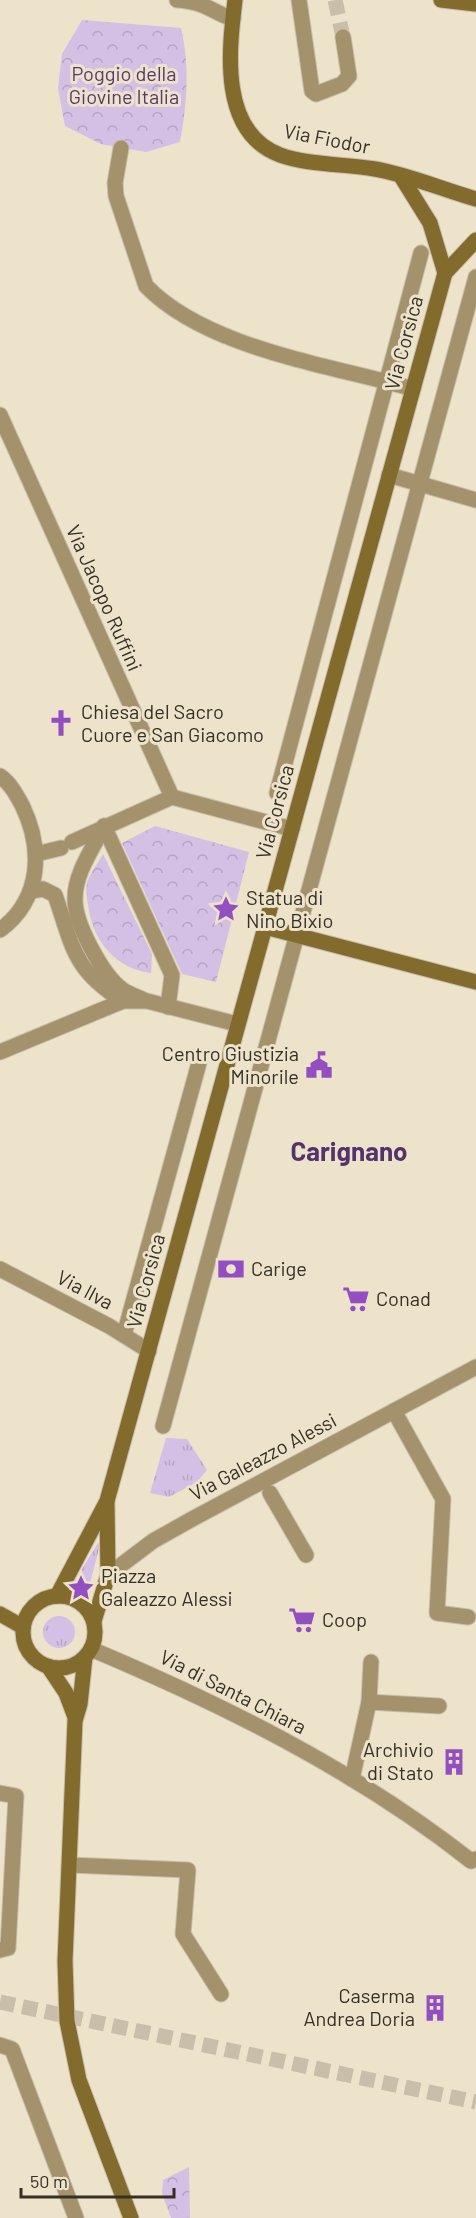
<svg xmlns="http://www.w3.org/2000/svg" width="476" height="2218" font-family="Barlow,sans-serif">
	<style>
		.grass { fill: url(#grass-tufts) }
		.park { fill: url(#park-crowns) }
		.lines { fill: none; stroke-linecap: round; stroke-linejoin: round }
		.street-tunnel { stroke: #c8bea9; stroke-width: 15; stroke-dasharray: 15 8; stroke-linecap: butt }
		.secondary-tunnel { stroke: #c8bea9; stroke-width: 15; stroke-dasharray: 15 8; stroke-linecap: butt }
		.street-casing { stroke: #c8bea9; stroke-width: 17 }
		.secondary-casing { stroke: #c8bea9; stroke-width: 17 }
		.street { stroke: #a3926c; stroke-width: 15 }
		.secondary { stroke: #836b2e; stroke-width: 15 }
		.labels { text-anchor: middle; stroke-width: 6; stroke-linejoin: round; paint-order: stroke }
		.park-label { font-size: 20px; fill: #57376e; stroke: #ede2ca }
		.street-label { font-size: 20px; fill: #343026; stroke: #ede2ca }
		.poi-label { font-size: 20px; fill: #343026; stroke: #ede2ca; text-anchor: start }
		.district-label { font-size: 26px; font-weight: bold; fill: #54336d; stroke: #ede2ca }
	</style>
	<defs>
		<pattern id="grass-tufts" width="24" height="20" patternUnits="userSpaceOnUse" patternTransform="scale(1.5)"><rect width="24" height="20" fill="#d4bfe5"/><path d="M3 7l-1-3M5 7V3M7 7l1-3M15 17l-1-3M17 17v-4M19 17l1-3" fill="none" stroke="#b7a4c4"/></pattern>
		<pattern id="park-crowns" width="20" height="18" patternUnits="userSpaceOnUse" patternTransform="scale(1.5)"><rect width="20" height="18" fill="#d4bfe5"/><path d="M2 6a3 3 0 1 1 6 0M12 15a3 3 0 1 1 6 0" fill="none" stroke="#b7a4c4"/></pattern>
	</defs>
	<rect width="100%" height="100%" fill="#ede2ca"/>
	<g class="grass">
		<path d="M166,1438L187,1439L207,1470L197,1482L169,1497L150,1493Z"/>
		<path d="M98,1543L100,1545L88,1591L74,1582Z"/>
		<circle cx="59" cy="1632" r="16"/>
	</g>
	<g class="park">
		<path d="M82,20L181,28C190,67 187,103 180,142L146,152L101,144L65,126L58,88L62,54Z"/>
		<path d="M155,826L249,852L216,982L182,974L122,843Z"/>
		<path d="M103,854L152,954L151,973C117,969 95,943 89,911C88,902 85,892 87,883C90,873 98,863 103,854Z"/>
		<path d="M189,2167L190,2218H171L162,2193L163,2180Z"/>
	</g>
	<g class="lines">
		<path class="street-tunnel" d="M335,0L343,37"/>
		<path class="secondary-tunnel" d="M0,2002L476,2102"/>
		<defs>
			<g id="street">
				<path d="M177,0C206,2 208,10 233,19"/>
				<path d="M299,0L312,91L316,94L342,84L349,76L343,37"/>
				<path d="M121,148L115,183L116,196L146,286C207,349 331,365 413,389"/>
				<path d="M0,415L172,797"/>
				<path d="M389,475L476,500"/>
				<path d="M0,776C10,783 16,794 22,805C43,848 42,899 0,930"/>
				<path d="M277,793L421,253"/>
				<path d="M104,826C93,848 75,873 75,898C74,923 103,976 123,990C129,994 138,997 144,1000"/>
				<path d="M104,826L172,975L168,1007"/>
				<path d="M72,842L172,797L292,829"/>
				<path d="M36,854L61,848"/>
				<path d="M31,891L43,889L55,895C73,947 73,970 123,1001"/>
				<path d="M0,1052L123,1001H147L237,1024"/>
				<path d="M0,1269L109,1326L149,1351"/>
				<path d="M124,1335L199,1063"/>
				<path d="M394,1411L443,1499L437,1613L468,1617"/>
				<path d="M163,1426L476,277"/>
				<path d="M270,1493L306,1555"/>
				<path d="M108,1575L153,1541L194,1518L476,1367"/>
				<path d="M91,1649C224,1705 357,1771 471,1861L476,1859"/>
				<path d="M369,1702L371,1662"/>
				<path d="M352,1779L369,1702L439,1706"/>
				<path d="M0,1793L16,1796L8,1948L0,1950"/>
				<path d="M70,1865L188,1870L183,1934L221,1994"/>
				<path d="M0,2045L12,2049L76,2218"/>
			</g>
			<g id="secondary">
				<path d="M235,0C229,50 219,132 280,155C307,165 346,164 375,169C406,174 444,190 476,199"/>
				<path d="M441,0L476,4"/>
				<path d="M402,178L430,223L445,273"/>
				<path d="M265,927L476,982"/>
				<path d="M57,1596L107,1501L445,273L476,240"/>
				<circle cx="59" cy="1632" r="36"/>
				<path d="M0,1614L23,1627"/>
				<path d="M94,1621L108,1575L107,1503"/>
				<path d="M85,1657L80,1704L75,1721L65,1961L67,2021L79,2080L131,2218"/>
				<path d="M48,1666L66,1693L75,1717"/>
			</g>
		</defs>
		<use href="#street" class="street-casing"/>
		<use href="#secondary" class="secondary-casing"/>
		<use href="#street" class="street"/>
		<use href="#secondary" class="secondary"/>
	</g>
	<defs>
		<symbol id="church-bare" viewBox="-9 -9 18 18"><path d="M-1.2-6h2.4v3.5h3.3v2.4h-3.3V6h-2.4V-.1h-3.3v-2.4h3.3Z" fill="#934ec2" stroke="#ede2ca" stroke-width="2.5" paint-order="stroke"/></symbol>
		<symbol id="sight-bare" viewBox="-9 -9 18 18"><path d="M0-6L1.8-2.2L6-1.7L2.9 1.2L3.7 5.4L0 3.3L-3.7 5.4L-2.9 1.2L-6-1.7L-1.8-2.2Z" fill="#934ec2" stroke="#ede2ca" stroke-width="2.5" paint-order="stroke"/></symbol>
		<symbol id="civic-bare" viewBox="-9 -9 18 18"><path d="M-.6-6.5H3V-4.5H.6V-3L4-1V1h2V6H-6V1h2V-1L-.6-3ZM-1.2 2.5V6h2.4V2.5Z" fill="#934ec2" stroke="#ede2ca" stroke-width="2.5" paint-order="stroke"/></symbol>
		<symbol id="bank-bare" viewBox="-9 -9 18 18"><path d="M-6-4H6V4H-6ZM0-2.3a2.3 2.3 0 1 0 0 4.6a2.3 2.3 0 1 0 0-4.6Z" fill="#934ec2" stroke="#ede2ca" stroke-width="2.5" paint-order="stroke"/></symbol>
		<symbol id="supermarket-bare" viewBox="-9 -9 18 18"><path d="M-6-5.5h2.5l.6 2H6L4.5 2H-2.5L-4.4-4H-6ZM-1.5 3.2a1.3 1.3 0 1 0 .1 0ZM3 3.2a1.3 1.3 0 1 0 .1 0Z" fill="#934ec2" stroke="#ede2ca" stroke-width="2.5" paint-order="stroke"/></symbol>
		<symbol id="building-bare" viewBox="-9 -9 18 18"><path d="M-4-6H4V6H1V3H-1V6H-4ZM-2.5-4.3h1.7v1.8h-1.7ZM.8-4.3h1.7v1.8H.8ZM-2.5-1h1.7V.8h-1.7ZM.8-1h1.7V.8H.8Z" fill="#934ec2" stroke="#ede2ca" stroke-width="2.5" paint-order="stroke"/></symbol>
	</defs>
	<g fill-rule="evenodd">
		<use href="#church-bare" x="42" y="704" width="38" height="38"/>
		<use href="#sight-bare" x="207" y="890" width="38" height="38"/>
		<use href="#civic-bare" x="300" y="1046" width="38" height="38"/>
		<use href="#bank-bare" x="212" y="1250" width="38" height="38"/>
		<use href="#supermarket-bare" x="337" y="1280" width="38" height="38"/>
		<use href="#sight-bare" x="62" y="1569" width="38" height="38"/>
		<use href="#supermarket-bare" x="283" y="1601" width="38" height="38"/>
		<use href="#building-bare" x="435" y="1743" width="38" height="38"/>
		<use href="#building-bare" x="416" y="1989" width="38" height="38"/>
	</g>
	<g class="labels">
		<g class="park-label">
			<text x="124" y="81">Poggio della<tspan x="124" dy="23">Giovine Italia</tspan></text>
		</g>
		<g class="street-label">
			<text transform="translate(327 139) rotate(11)" y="7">Via Fiodor</text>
			<text transform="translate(404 343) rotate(-75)" y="7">Via Corsica</text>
			<text transform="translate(104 598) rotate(66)" y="7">Via Jacopo Ruffini</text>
			<text transform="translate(275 812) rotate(-75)" y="7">Via Corsica</text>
			<text transform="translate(146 1281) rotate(-75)" y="7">Via Corsica</text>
			<text transform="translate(85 1290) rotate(28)" y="7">Via Ilva</text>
			<text transform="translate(263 1457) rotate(-28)" y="7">Via Galeazzo Alessi</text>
			<text transform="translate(233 1692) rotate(27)" y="7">Via di Santa Chiara</text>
		</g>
		<g class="poi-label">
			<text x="81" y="719">Chiesa del Sacro<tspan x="81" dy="23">Cuore e San Giacomo</tspan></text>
			<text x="246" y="905">Statua di<tspan x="246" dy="23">Nino Bixio</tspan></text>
			<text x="299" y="1061" text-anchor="end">Centro Giustizia<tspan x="299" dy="23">Minorile</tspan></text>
			<text x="251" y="1276">Carige</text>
			<text x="376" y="1306">Conad</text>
			<text x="101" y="1583">Piazza<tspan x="101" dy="23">Galeazzo Alessi</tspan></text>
			<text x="322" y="1627">Coop</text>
			<text x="434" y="1757" text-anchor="end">Archivio<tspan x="434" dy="23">di Stato</tspan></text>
			<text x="415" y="2003" text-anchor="end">Caserma<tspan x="415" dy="23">Andrea Doria</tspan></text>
		</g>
		<g class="district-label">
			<text x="349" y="1161">Carignano</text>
		</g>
	</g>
	<path d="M21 2188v9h153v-9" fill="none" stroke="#343026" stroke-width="3"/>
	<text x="30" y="2188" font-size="18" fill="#343026" stroke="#ede2ca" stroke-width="4.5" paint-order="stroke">50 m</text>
</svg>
